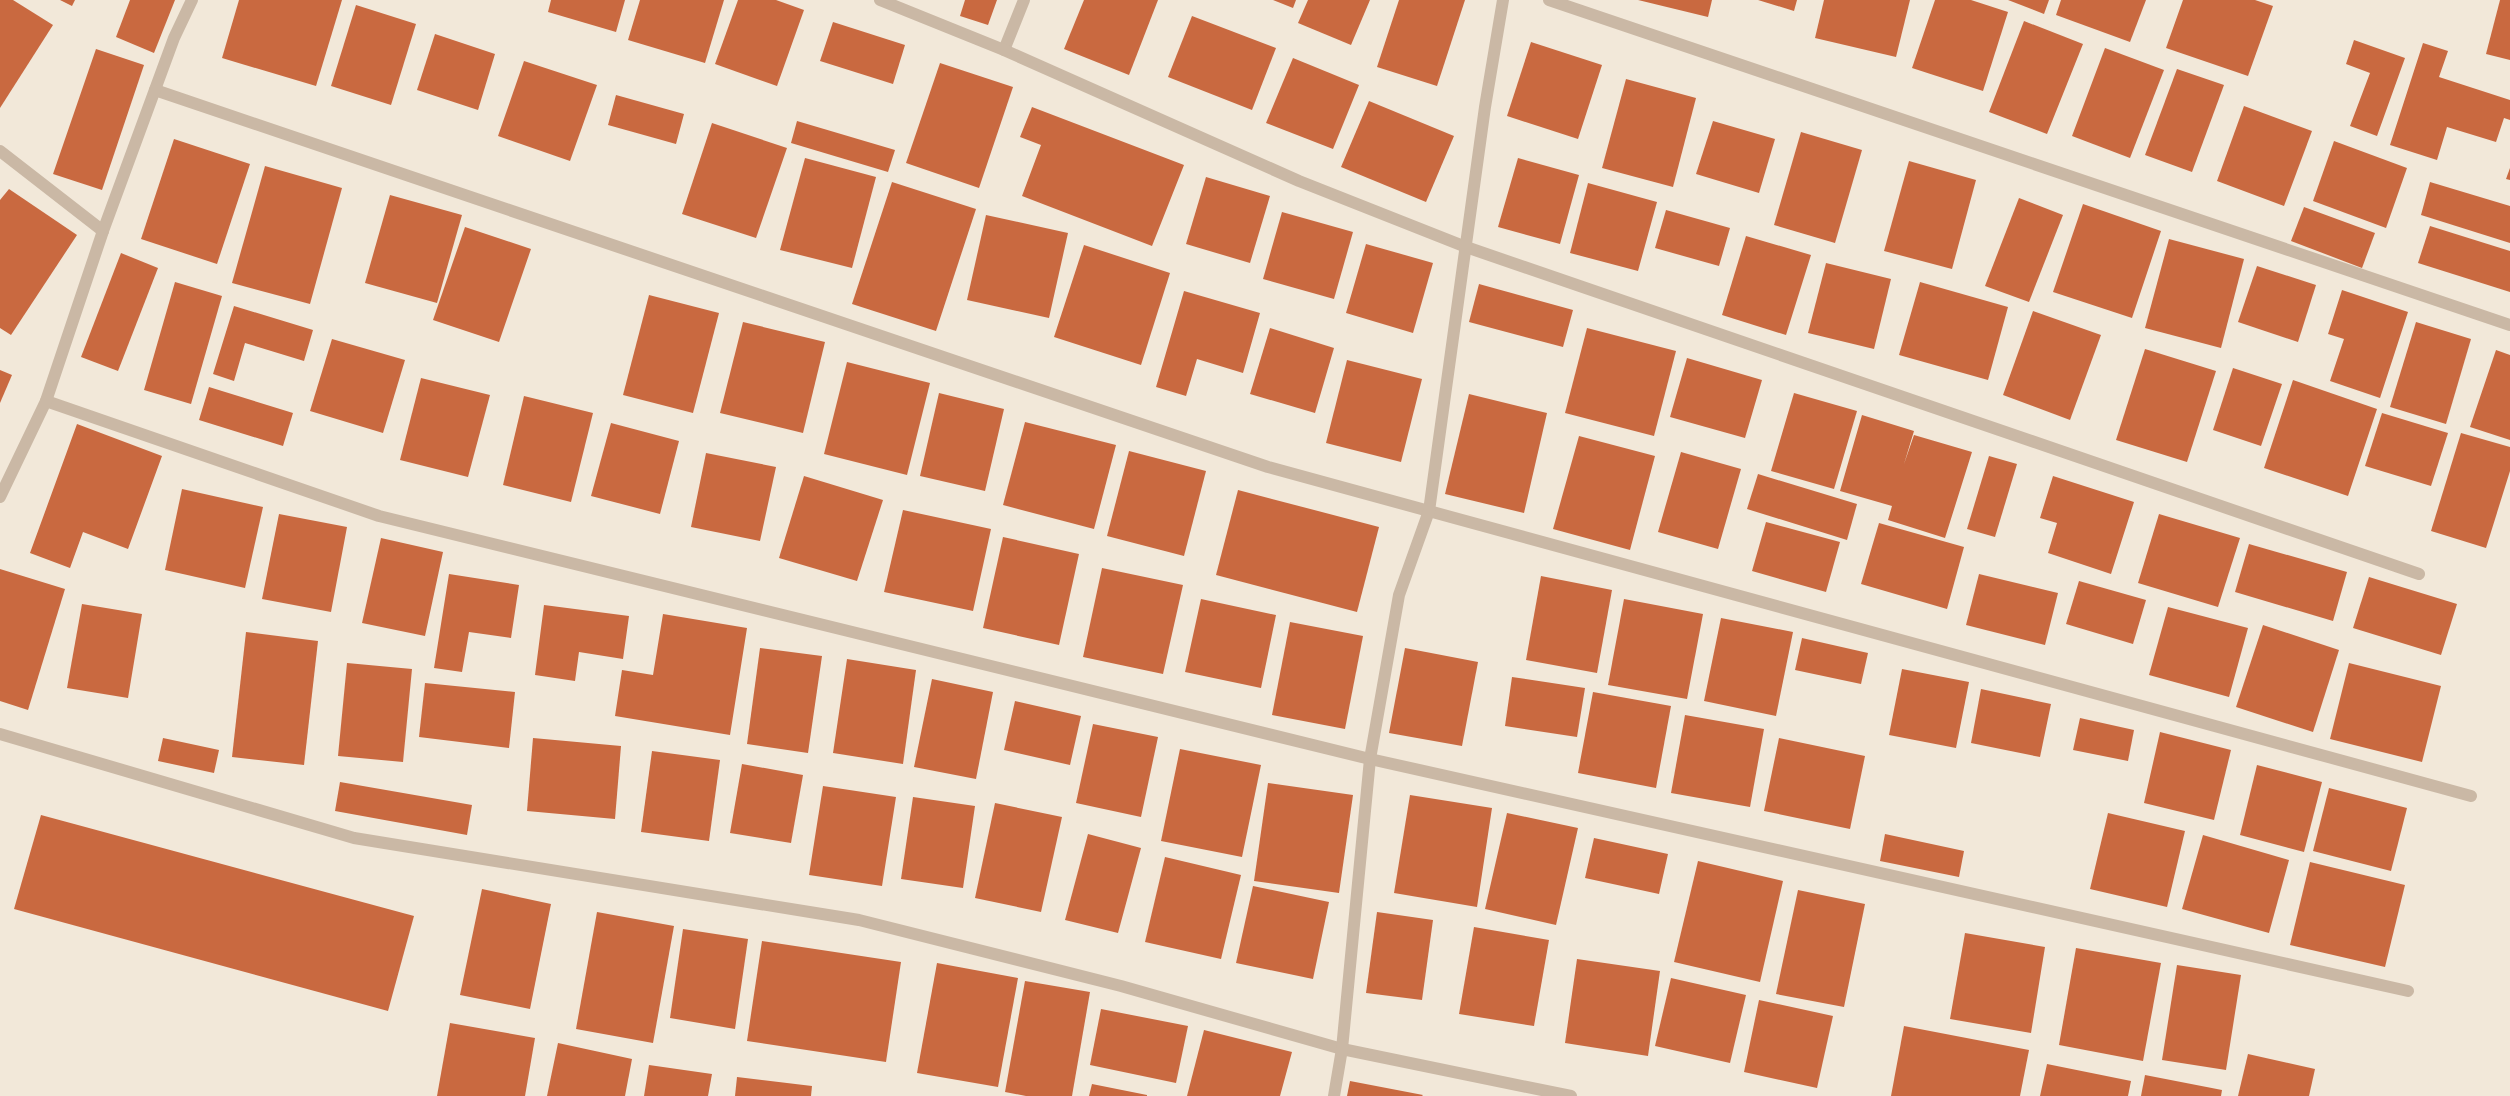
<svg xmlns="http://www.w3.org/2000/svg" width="2510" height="1096" font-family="'Noto Sans',sans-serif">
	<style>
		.building { fill: #c96940 }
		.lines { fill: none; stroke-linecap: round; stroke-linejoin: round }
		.lane { stroke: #cab8a5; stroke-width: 12 }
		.street { stroke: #cab8a5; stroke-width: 12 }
	</style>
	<rect width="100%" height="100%" fill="#f2e8d9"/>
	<g class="building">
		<path d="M0,0H13L53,25L0,108Z"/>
		<path d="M60,0H75L72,6Z"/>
		<path d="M130,0H175L154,53L116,37Z"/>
		<path d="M239,0H342L316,86L222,58Z"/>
		<path d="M551,0H625L616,32L548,12Z"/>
		<path d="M640,0H724L705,63L628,40Z"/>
		<path d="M738,0H776L804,10L777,86L715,64Z"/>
		<path d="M965,0H997L988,25L960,16Z"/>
		<path d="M1084,0H1158L1129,75L1064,49Z"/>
		<path d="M1273,0H1296L1293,8Z"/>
		<path d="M1308,0H1370L1351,45L1298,23Z"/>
		<path d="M1399,0H1465L1437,86L1377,67Z"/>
		<path d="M1638,0H1712L1708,17Z"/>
		<path d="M1758,0H1797L1794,11Z"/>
		<path d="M1824,0H1910L1896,57L1815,38Z"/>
		<path d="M1935,0H1971L2008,12L1983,91L1912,68Z"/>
		<path d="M2008,0H2049L2044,14Z"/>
		<path d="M2061,0H2146L2130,42L2056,15Z"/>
		<path d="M2183,0H2255L2273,6L2248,76L2166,48Z"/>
		<path d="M2500,0H2510V60L2486,54Z"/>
		<path d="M356,5L416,24L391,105L331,86Z"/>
		<path d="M1192,16L1276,48L1252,110L1168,77Z"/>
		<path d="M2024,21L2083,44L2047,134L1989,112Z"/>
		<path d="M833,22L905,45L893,84L820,61Z"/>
		<path d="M435,34L495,54L478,110L417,90Z"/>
		<path d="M2354,40L2405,58L2377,136L2350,126L2370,73L2346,64Z"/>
		<path d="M1531,42L1602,65L1578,139L1507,116Z"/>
		<path d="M2423,43L2448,51L2439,77L2510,100V120L2504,118L2496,142L2447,127L2437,160L2390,145Z"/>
		<path d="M2105,48L2164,70L2130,158L2072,136Z"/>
		<path d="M96,49L144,65L102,190L53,174Z"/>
		<path d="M1293,58L1359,85L1333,149L1266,123Z"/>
		<path d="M524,61L597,85L570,161L498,136Z"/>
		<path d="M940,63L1013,87L979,188L906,163Z"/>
		<path d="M2177,69L2224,85L2192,172L2145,155Z"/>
		<path d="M1626,79L1696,98L1673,187L1602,168Z"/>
		<path d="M616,95L684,114L676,144L608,125Z"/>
		<path d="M1369,101L1454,136L1426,202L1341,167Z"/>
		<path d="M2244,106L2312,131L2284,206L2217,181Z"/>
		<path d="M1032,107L1184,165L1152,246L1022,196L1041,145L1020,137Z"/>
		<path d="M797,121L895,150L888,172L791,143Z"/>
		<path d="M1713,121L1775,139L1759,193L1696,174Z"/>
		<path d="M712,123L787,148L756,238L682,214Z"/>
		<path d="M1801,132L1862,150L1835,243L1774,225Z"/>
		<path d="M174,139L250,164L217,264L141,239Z"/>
		<path d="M2334,141L2407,168L2386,228L2313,201Z"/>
		<path d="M805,158L876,177L852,268L780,250Z"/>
		<path d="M1518,158L1579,175L1560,244L1498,227Z"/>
		<path d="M1909,161L1976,180L1952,269L1884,251Z"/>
		<path d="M265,166L342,188L310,304L232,283Z"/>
		<path d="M2510,168V180L2506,179Z"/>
		<path d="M1206,177L1270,196L1250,263L1186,244Z"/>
		<path d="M892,182L976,209L936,331L852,304Z"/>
		<path d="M2430,182L2510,206V243L2421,215Z"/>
		<path d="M1588,183L1657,202L1638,271L1570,253Z"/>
		<path d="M9,189L77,235L11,335L0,328V200Z"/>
		<path d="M390,195L462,215L437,303L365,283Z"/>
		<path d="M2019,198L2063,215L2029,302L1985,286Z"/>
		<path d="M2083,204L2161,231L2132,318L2053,292Z"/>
		<path d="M2304,207L2375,233L2362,268L2291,241Z"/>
		<path d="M1666,210L1730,228L1719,266L1655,248Z"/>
		<path d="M1282,212L1353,232L1334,299L1263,279Z"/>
		<path d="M986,215L1068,233L1049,318L967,300Z"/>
		<path d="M2430,226L2510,251V292L2418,263Z"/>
		<path d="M465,227L531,249L499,342L433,320Z"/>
		<path d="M1746,236L1811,255L1786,335L1722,315Z"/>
		<path d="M2169,239L2244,259L2221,348L2145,328Z"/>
		<path d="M1366,244L1433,263L1413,333L1346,313Z"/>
		<path d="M1084,245L1170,273L1141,365L1054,337Z"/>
		<path d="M121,253L158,268L118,371L81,357Z"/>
		<path d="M1826,263L1891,279L1874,349L1808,333Z"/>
		<path d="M2257,266L2316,285L2298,342L2238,322Z"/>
		<path d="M175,282L222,296L191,404L144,390Z"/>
		<path d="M1920,282L2008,307L1988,380L1899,355Z"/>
		<path d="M1479,284L1573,310L1563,347L1469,322Z"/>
		<path d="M2342,290L2408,312L2380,398L2330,381L2344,339L2328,334Z"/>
		<path d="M1184,291L1260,313L1243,373L1197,359L1186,396L1156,387Z"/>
		<path d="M649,295L719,313L693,413L623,395Z"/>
		<path d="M234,306L313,330L304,361L245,343L234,381L213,374Z"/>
		<path d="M2033,311L2101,335L2070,420L2003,395Z"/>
		<path d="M743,322L825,342L803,433L720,413Z"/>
		<path d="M2416,322L2471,339L2446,424L2390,407Z"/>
		<path d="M1270,328L1334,348L1315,413L1250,394Z"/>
		<path d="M1587,328L1676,351L1654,436L1565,413Z"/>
		<path d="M332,339L405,360L383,433L310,411Z"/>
		<path d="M2145,349L2216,371L2187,462L2116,440Z"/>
		<path d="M2496,350L2510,355V440L2470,427Z"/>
		<path d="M1687,358L1762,380L1745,438L1670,417Z"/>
		<path d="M1347,360L1422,379L1401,462L1326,443Z"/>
		<path d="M847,362L930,383L907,475L824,454Z"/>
		<path d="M2233,368L2282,384L2261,446L2213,430Z"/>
		<path d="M0,370L12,375L0,403Z"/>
		<path d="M421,378L490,395L468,477L400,460Z"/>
		<path d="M2293,380L2377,409L2348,496L2264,468Z"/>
		<path d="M209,387L293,413L283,446L199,420Z"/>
		<path d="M939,393L1004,409L985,491L920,476Z"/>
		<path d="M1794,393L1857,411L1834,489L1771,471Z"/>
		<path d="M1469,394L1547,413L1524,513L1445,494Z"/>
		<path d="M524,396L593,413L571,502L503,485Z"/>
		<path d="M2382,413L2448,433L2431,486L2365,466Z"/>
		<path d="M1862,415L1914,431L1904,464L1914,435L1972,452L1945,538L1888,520L1892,506L1840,491Z"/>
		<path d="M1025,422L1116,445L1094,529L1003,505Z"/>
		<path d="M611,423L679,441L660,514L591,496Z"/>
		<path d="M77,424L162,456L128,549L83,532L70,568L30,553Z"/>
		<path d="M2461,433L2510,447V471L2486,548L2431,531Z"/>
		<path d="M1579,436L1655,456L1630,550L1553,529Z"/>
		<path d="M1129,451L1206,471L1184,556L1107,536Z"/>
		<path d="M1681,452L1741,469L1718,549L1658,532Z"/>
		<path d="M706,453L776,467L760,541L691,527Z"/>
		<path d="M1989,456L2017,464L1995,537L1967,529Z"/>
		<path d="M1758,474L1857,504L1847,540L1747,509Z"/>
		<path d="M804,476L883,500L857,581L779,558Z"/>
		<path d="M2053,476L2134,502L2111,574L2048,553L2057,523L2040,518Z"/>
		<path d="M182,489L263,507L245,588L165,570Z"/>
		<path d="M1238,490L1379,527L1357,612L1216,575Z"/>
		<path d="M903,510L991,529L973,611L884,592Z"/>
		<path d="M279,514L347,527L331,612L262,599Z"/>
		<path d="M2159,514L2240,538L2218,607L2138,583Z"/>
		<path d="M1766,522L1840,542L1826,592L1752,571Z"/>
		<path d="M1879,523L1964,547L1947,609L1861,584Z"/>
		<path d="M1003,537L1079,554L1059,645L983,628Z"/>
		<path d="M381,538L443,552L425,636L362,623Z"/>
		<path d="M2249,544L2347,572L2333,621L2235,592Z"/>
		<path d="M1102,568L1183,585L1163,674L1083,657Z"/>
		<path d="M0,569L65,589L28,710L0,701Z"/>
		<path d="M449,574L519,585L511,638L469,632L462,672L434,668Z"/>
		<path d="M1979,574L2058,593L2045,645L1966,625Z"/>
		<path d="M1541,576L1612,590L1597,673L1526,660Z"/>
		<path d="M2369,577L2457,604L2441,655L2353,628Z"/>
		<path d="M2079,581L2146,600L2133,644L2066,624Z"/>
		<path d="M1201,599L1276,615L1261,688L1185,672Z"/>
		<path d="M1624,599L1703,614L1687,699L1608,685Z"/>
		<path d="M82,604L142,614L128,698L67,688Z"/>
		<path d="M544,605L629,616L623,659L579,652L575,681L535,675Z"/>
		<path d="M2168,607L2248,628L2229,697L2149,675Z"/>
		<path d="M663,614L747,628L730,735L615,716L622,670L653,675Z"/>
		<path d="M1721,618L1793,632L1776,716L1704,701Z"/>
		<path d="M1290,622L1363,636L1345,729L1272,715Z"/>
		<path d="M2263,625L2339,650L2313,732L2236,707Z"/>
		<path d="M246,632L318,641L304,765L232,757Z"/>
		<path d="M1802,638L1868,653L1861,684L1795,670Z"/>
		<path d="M760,648L822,656L808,753L747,744Z"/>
		<path d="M1405,648L1478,662L1462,746L1389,733Z"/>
		<path d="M847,659L916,670L903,764L833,753Z"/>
		<path d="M347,663L412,669L403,762L338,756Z"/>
		<path d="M2349,663L2441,686L2422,762L2330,739Z"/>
		<path d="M1902,669L1969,682L1956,748L1889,735Z"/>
		<path d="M1512,677L1585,688L1577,737L1505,726Z"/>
		<path d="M932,679L993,692L976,779L914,767Z"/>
		<path d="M425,683L515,692L509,748L419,737Z"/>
		<path d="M1981,689L2051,704L2040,757L1971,743Z"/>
		<path d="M1593,692L1671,706L1656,788L1578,773Z"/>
		<path d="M1015,701L1081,716L1070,765L1004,750Z"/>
		<path d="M1685,715L1764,729L1750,807L1671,793Z"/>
		<path d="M2080,718L2134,730L2128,761L2073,750Z"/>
		<path d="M1093,724L1158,737L1141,817L1076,803Z"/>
		<path d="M2160,732L2231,750L2214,820L2144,803Z"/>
		<path d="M163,738L219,750L214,773L158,761Z"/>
		<path d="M533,738L621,746L615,819L527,811Z"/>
		<path d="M1779,738L1865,756L1850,829L1764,811Z"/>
		<path d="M1180,749L1261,765L1242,857L1161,841Z"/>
		<path d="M652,751L720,760L709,841L641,832Z"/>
		<path d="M742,764L803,775L791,843L730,833Z"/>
		<path d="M2257,765L2322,782L2304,852L2240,835Z"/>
		<path d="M340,782L472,805L467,835L335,811Z"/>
		<path d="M1268,783L1353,795L1339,893L1254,881Z"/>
		<path d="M823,786L896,797L882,886L809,875Z"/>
		<path d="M2329,788L2407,808L2391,871L2313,851Z"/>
		<path d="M1410,795L1492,808L1477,907L1394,893Z"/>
		<path d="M913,797L975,806L963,888L901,879Z"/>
		<path d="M995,803L1062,817L1041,912L975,898Z"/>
		<path d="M1507,813L1578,828L1556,925L1485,909Z"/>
		<path d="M2108,813L2185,831L2167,907L2090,889Z"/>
		<path d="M41,815L414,916L388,1011L14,909Z"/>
		<path d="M1088,834L1141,848L1118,933L1065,920Z"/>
		<path d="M1885,834L1964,851L1959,877L1880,861Z"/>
		<path d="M2203,835L2289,860L2269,933L2182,909Z"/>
		<path d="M1594,838L1668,854L1659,894L1585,878Z"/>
		<path d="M1165,857L1241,875L1221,959L1145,942Z"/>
		<path d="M1698,861L1783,881L1760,982L1674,962Z"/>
		<path d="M2310,862L2405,885L2385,967L2290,945Z"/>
		<path d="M1253,886L1329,902L1313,979L1236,963Z"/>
		<path d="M482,889L551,904L530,1009L460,995Z"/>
		<path d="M1798,890L1865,904L1844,1007L1776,994Z"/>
		<path d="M597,912L674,926L653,1043L576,1029Z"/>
		<path d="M1377,912L1433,920L1422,1000L1366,993Z"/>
		<path d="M1474,927L1549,940L1534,1026L1459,1014Z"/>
		<path d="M683,929L748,939L735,1029L670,1018Z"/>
		<path d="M1965,933L2045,947L2031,1033L1950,1019Z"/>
		<path d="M762,941L901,962L886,1062L747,1041Z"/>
		<path d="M2076,948L2161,963L2143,1061L2059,1045Z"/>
		<path d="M1577,959L1660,971L1648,1056L1565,1043Z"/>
		<path d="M937,963L1018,978L998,1087L917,1073Z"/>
		<path d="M2177,965L2241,975L2226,1070L2162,1060Z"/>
		<path d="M1671,978L1746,995L1730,1063L1655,1046Z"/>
		<path d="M1025,981L1090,992L1072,1096H1026L1005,1092Z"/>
		<path d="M1759,1000L1833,1016L1817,1088L1744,1072Z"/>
		<path d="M1101,1009L1188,1026L1176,1083L1090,1065Z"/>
		<path d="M450,1023L535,1038L525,1096H437Z"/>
		<path d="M1904,1026L2029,1050L2020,1096H1891Z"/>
		<path d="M1204,1030L1292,1052L1280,1096H1187Z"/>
		<path d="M558,1043L632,1059L625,1096H547Z"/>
		<path d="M2248,1054L2315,1069L2309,1096H2238Z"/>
		<path d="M2047,1064L2131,1081L2128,1096H2040Z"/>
		<path d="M649,1065L712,1074L708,1096H644Z"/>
		<path d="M2145,1075L2222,1090L2221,1096H2141Z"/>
		<path d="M737,1077L812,1086L811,1096H735Z"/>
		<path d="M1350,1081L1423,1095L1422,1096H1347Z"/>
		<path d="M1092,1084L1147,1095V1096H1089Z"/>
	</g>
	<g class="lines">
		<path class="lane" d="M1004,50L1024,0"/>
		<g class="street">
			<path d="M880,0L1004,50L1299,181L1466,247L2419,574"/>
			<path d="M1549,0L2510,325"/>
			<path d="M155,90L1268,467L2471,796"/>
			<path d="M0,151L103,231"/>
			<path d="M46,401L379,516L1370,759L2408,991"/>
			<path d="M0,497L46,401L103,231L174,38L192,0"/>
			<path d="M0,734L354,838L859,920L1121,986L1342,1049L1571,1096"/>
			<path d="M1334,1096L1342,1049L1370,759L1399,595L1429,511L1485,107L1503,0"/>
		</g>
	</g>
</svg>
